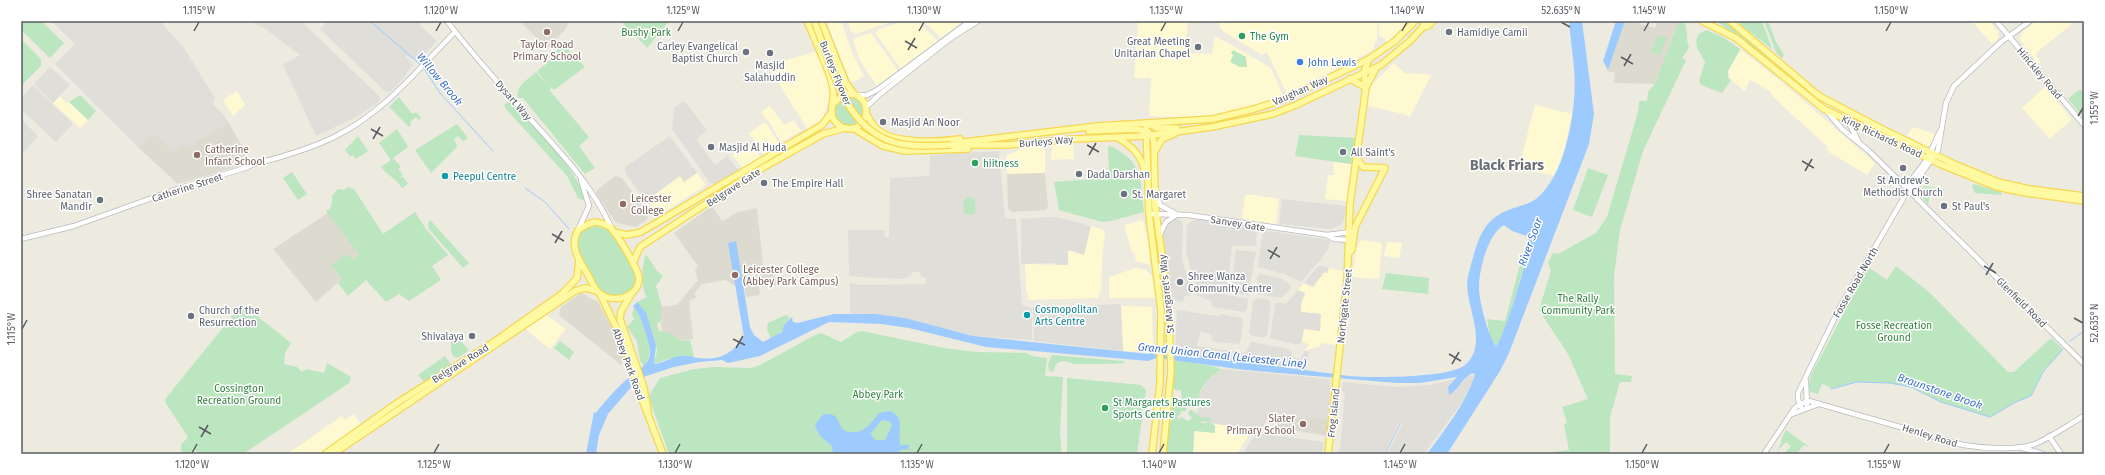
<svg xmlns="http://www.w3.org/2000/svg" width="2105" height="475" font-family="'Fira Sans',sans-serif">
	<style>
		.commercial { fill: #fff9d2 }
		.industrial { fill: #e0ded8 }
		.education { fill: #dddacf }
		.green { fill: #bbe6bf }
		.water { fill: #9dcbff; fill-rule: evenodd }
		.lines { fill: none; stroke-linecap: round; stroke-linejoin: round }
		.stream { stroke: #9dcbff; stroke-width: 1 }
		.minor-casing { stroke: #b8bac0; stroke-width: 6 }
		.major-casing { stroke: #f6d74f; stroke-width: 8 }
		.minor { stroke: #fff; stroke-width: 4.5 }
		.major { stroke: #fff9a2; stroke-width: 5.5 }
		.major-bridge-casing { stroke: #f6d74f; stroke-width: 8; stroke-linecap: butt }
		.major-bridge { stroke: #fff9a2; stroke-width: 5.5 }
		.ticks { fill: none; stroke: #595c62; stroke-width: 1.5 }
		.education-dot { fill: #8d6e63; stroke: #fff; stroke-width: 1.5 }
		.worship-dot { fill: #6b7280; stroke: #fff; stroke-width: 1.5 }
		.leisure-dot { fill: #2e9e5b; stroke: #fff; stroke-width: 1.5 }
		.shop-dot { fill: #3f7fe0; stroke: #fff; stroke-width: 1.5 }
		.culture-dot { fill: #0f9aa8; stroke: #fff; stroke-width: 1.5 }
		.labels { text-anchor: middle; stroke-width: 3; stroke-linejoin: round; paint-order: stroke }
		.park-label { font-size: 10px; fill: #30813c; stroke: #fff }
		.worship-label { font-size: 10px; fill: #5b616d; stroke: #fff; text-anchor: start }
		.leisure-label { font-size: 10px; fill: #27864d; stroke: #fff; text-anchor: start }
		.education-label { font-size: 10px; fill: #785e54; stroke: #fff; text-anchor: start }
		.shop-label { font-size: 10px; fill: #366cbe; stroke: #fff; text-anchor: start }
		.street-label { font-size: 10px; fill: #595c62; stroke: #fff }
		.culture-label { font-size: 10px; fill: #0d838f; stroke: #fff; text-anchor: start }
		.water-label { font-size: 11px; font-style: italic; fill: #3c72c6; stroke: #fff }
		.district-label { font-size: 14px; font-weight: bold; fill: #6a6e74; stroke: #fff }
		.neatline { fill: none; stroke: #595c62; stroke-width: 1.5 }
		.ticks-label { font-size: 10px; text-anchor: middle; fill: #595c62 }
	</style>
	<rect width="100%" height="100%" fill="#edebe0"/>
	<g class="commercial">
		<path d="M828,21H841L853,54L864,76L854,82L850,80L841,59L828,25Z"/>
		<path d="M847,21H890L891,22L855,34L851,32Z"/>
		<path d="M904,21H917L938,41L901,69L876,34L877,30Z"/>
		<path d="M923,21H963L941,38Z"/>
		<path d="M1138,21H1188L1184,53L1212,54L1215,36L1268,66L1272,70L1283,96L1261,104L1224,114L1178,119V117L1149,116L1151,78H1134Z"/>
		<path d="M1219,21H1378L1377,38L1372,51L1287,94L1267,52L1262,55L1224,32L1220,28Z"/>
		<path d="M1379,21H1408L1388,42L1379,35Z"/>
		<path d="M1972,21H1990L1998,32V39L1992,44Z"/>
		<path d="M2036,21H2076L2037,52L2036,56L2041,62L2038,64L2019,39L2022,32Z"/>
		<path d="M871,33L898,71L877,86L860,61L853,41L855,38Z"/>
		<path d="M1741,50L1783,83L1875,163L1867,175L1829,152L1827,150L1828,147L1773,97L1770,91L1750,80L1745,91L1730,79L1728,71Z"/>
		<path d="M813,52L819,55L828,78L831,94L822,121L808,130L768,66Z"/>
		<path d="M1394,63L1405,73L1431,75L1410,117L1404,114L1368,106L1370,86Z"/>
		<path d="M2045,87L2072,119L2050,139L2022,108Z"/>
		<path d="M237,91L245,105L233,116L223,100Z"/>
		<path d="M60,96L66,103L69,102L88,120L80,128L53,103Z"/>
		<path d="M1535,105L1572,114L1563,156L1555,176L1531,171L1532,168L1528,166L1529,161L1521,159Z"/>
		<path d="M770,106L784,125L794,120L801,131L781,142L768,120L767,121L761,112Z"/>
		<path d="M765,122L780,145L766,154H763L749,133Z"/>
		<path d="M1913,127L1935,134L1931,144L1927,147L1907,135Z"/>
		<path d="M751,143L761,158L743,168L732,155Z"/>
		<path d="M1073,143L1074,159L1051,160L1052,145Z"/>
		<path d="M1040,145L1045,148V173L1007,174L1006,156L1028,146Z"/>
		<path d="M1333,162L1351,164L1347,201L1325,199L1328,175H1334Z"/>
		<path d="M697,173L705,184V186L667,210L658,213L648,202L658,191L680,176L684,181Z"/>
		<path d="M1247,194L1279,199L1276,224L1244,219L1242,216L1245,196Z"/>
		<path d="M1143,220L1149,247L1150,265L1136,261L1134,252L1132,253L1124,225Z"/>
		<path d="M1091,226L1102,229L1105,233L1102,258L1101,293H1099L1098,298L1029,300L1026,289L1025,264L1068,265L1067,250L1084,254Z"/>
		<path d="M1361,240L1382,243L1379,279L1353,277L1356,248Z"/>
		<path d="M1387,242L1402,243L1399,258L1384,256Z"/>
		<path d="M1136,268L1146,270L1152,276L1156,298H1111L1109,296V277Z"/>
		<path d="M1329,268L1343,271L1336,345L1320,343V346L1305,351L1309,345L1302,341L1304,329L1321,314L1301,312V304L1305,293L1298,290L1304,283L1313,287L1324,272L1327,273Z"/>
		<path d="M1121,306L1152,307L1153,353L1123,351Z"/>
		<path d="M546,315L566,329L550,349L525,329Z"/>
		<path d="M354,414L361,425L322,454H287L342,416L345,420Z"/>
		<path d="M1196,421L1253,429L1237,454H1193Z"/>
	</g>
	<g class="industrial">
		<path d="M51,21H160L184,48L215,98L213,104L218,110L222,113L228,122L185,150L173,153L153,133L139,148L55,64L75,44Z"/>
		<path d="M249,21H301L381,98L378,103L352,119L316,136L283,65L300,55L264,28Z"/>
		<path d="M328,21H424L420,25L437,41L418,61L404,55L413,65L402,80L391,91L386,92L320,29Z"/>
		<path d="M50,67L70,85L53,103L34,84Z"/>
		<path d="M33,85L73,124L56,142L21,109V98Z"/>
		<path d="M682,102L686,103L707,130L696,139L715,165L727,156L739,171L716,184L710,183L672,129L674,108Z"/>
		<path d="M21,119L38,136L24,152L21,149Z"/>
		<path d="M670,136L697,173L684,182L680,176L650,198L646,194L641,195L625,172V167Z"/>
		<path d="M999,151L1005,218L1016,219L1022,305L1032,308V340L973,336L905,318L850,313V283L862,285L926,284V278L921,276L919,272H913L910,276L904,279L858,277L849,275L848,230H884L885,237L889,238L890,178L929,176L930,155Z"/>
		<path d="M1282,199L1347,206L1344,221L1341,225L1331,229L1279,224Z"/>
		<path d="M1047,217H1057L1091,226L1084,255L1068,250V265H1057V263L1021,264V219Z"/>
		<path d="M1171,219H1179L1183,223L1182,260L1192,292L1189,296H1184L1183,302L1170,300L1162,234Z"/>
		<path d="M1197,219L1257,229L1256,244L1254,246H1232L1227,295L1248,299L1247,309L1244,312L1212,307L1211,301L1197,296L1196,287L1186,252L1187,226L1190,222Z"/>
		<path d="M1266,231H1268L1330,240L1328,249L1322,258L1302,281H1299L1284,274L1258,267L1262,235Z"/>
		<path d="M1236,250L1256,252L1248,295L1235,293L1231,289Z"/>
		<path d="M1319,265L1329,268L1327,273L1324,272L1313,287L1304,283Z"/>
		<path d="M1260,274L1280,278L1290,284L1291,288L1281,298L1257,294V277Z"/>
		<path d="M1298,290L1305,293L1301,304V312L1321,314L1320,331L1304,329L1301,343L1297,345L1270,338L1275,304L1277,302L1286,304Z"/>
		<path d="M1257,298L1269,300L1271,303L1267,335L1263,338L1253,336L1249,333L1253,301Z"/>
		<path d="M1118,304L1121,306L1123,351L1034,341L1033,308Z"/>
		<path d="M1177,310L1219,316L1220,314L1241,318L1243,320L1241,339L1239,344L1215,342L1212,340L1211,334L1200,332L1197,346L1246,353L1250,343L1252,342L1288,349L1292,353L1291,357L1300,359L1305,351L1309,352L1306,370L1222,359L1175,356Z"/>
		<path d="M1221,369L1330,379L1329,420L1269,416L1259,433L1324,442L1322,454H1243L1258,430L1196,421L1199,395L1207,381Z"/>
		<path d="M1475,375L1471,385L1460,405L1424,454H1387L1402,424L1399,423L1384,454H1334L1340,449L1345,392L1342,391L1343,382L1396,387L1429,385L1456,379L1449,387L1463,383L1468,376Z"/>
	</g>
	<g class="education">
		<path d="M519,21H570L565,30L547,48Z"/>
		<path d="M1625,21H1631L1655,28L1658,21H1679L1655,84L1614,83L1615,73L1607,71Z"/>
		<path d="M228,122L249,158L245,164L178,184L139,148L153,133L173,152L182,145L186,149Z"/>
		<path d="M1045,173L1048,208L1045,210L1013,212L1008,209L1007,174Z"/>
		<path d="M615,176L622,178L648,213L647,220L636,227L616,223L596,193L598,189Z"/>
		<path d="M712,206L722,221L738,212L757,208L763,266L775,276L776,285L759,287L760,295L746,297L744,284L733,285L726,280L702,284L694,294L697,297L689,301L693,339L664,343L658,307L677,305L698,280L695,270L698,266L674,233Z"/>
		<path d="M328,213L359,254L353,260L348,254L332,266L342,279L316,302L273,249Z"/>
		<path d="M581,293L598,302L616,335L624,359L621,365L559,315L561,307Z"/>
		<path d="M1277,418H1317L1329,420L1327,436L1277,427Z"/>
	</g>
	<g class="green">
		<path d="M21,21H41L64,43L50,58L21,30Z"/>
		<path d="M621,21H669L647,48Z"/>
		<path d="M1679,21L1685,23C1688,32 1686,40 1689,48L1682,58L1686,60L1643,151L1620,230L1614,276L1615,374L1632,376L1631,382H1620L1610,417V454H1553V452L1569,450L1564,424L1567,423L1562,407L1588,399L1568,354L1539,310L1551,271L1548,263L1553,253L1558,254L1596,233L1607,217L1638,112L1639,101H1647L1648,92L1655,84Z"/>
		<path d="M1721,21C1730,21 1769,53 1770,62L1719,23Z"/>
		<path d="M1738,21H1762L1772,49L1742,26Z"/>
		<path d="M1764,21H1768L1776,42L1784,55L1782,59L1776,52Z"/>
		<path d="M1707,30L1724,38L1740,49L1728,71V78L1731,80L1722,93L1701,85L1699,81L1705,62C1700,51 1692,46 1699,34Z"/>
		<path d="M1658,35L1667,38L1659,55L1651,52Z"/>
		<path d="M21,39L41,59V66L21,86Z"/>
		<path d="M562,43L585,67L554,90L551,87L550,91L589,137L579,146L595,168L585,174L523,98H518C514,88 529,78 536,72L549,87L537,71L546,64Z"/>
		<path d="M1233,50L1246,57L1247,67H1240L1230,62L1233,55L1231,53Z"/>
		<path d="M2080,89L2084,93V118L2068,99Z"/>
		<path d="M80,95L96,111L88,120L69,102Z"/>
		<circle cx="849" cy="111" r="14"/>
		<path d="M399,97L412,114L416,112L421,118L419,120L416,117L410,122L411,125L409,127L389,107Z"/>
		<path d="M508,102L515,106C542,135 573,164 587,202L578,198L567,176L506,109L504,105Z"/>
		<path d="M457,124L468,138L463,141L458,136L454,139L457,146L456,148L431,173L415,150Z"/>
		<path d="M397,129L408,147L393,158L401,167L398,169L403,175L400,177H403L408,184L402,188C395,177 389,177 381,167L391,160L379,143Z"/>
		<path d="M1299,135L1356,138L1351,164L1295,156Z"/>
		<path d="M358,136L368,151L356,159L353,155L350,156L345,150Z"/>
		<path d="M1108,146C1114,147 1118,150 1122,153C1144,167 1141,189 1144,212L1111,221L1102,222L1059,210L1054,182L1109,178Z"/>
		<path d="M1588,168L1608,175L1592,217L1573,210Z"/>
		<path d="M292,172L307,194L298,200L283,178Z"/>
		<path d="M1973,184L2001,192L2002,195L1975,193L1972,186Z"/>
		<path d="M1923,186L1944,189L1943,196H1930L1928,205L1921,195Z"/>
		<path d="M348,187L354,189L383,234L415,212L426,229L448,255L432,266L441,280L409,301L399,294L386,302L366,280L348,296L338,283L342,279L331,265L348,254L353,260L359,254L326,211L330,209L333,198L331,197L338,189L344,190Z"/>
		<path d="M967,197L974,198L976,211L973,215L965,214C963,209 962,201 967,197Z"/>
		<path d="M430,220L469,263L463,268L429,229L428,224Z"/>
		<path d="M595,222L611,227L633,263L638,284L621,298L599,294L576,254L578,230Z"/>
		<path d="M646,254L657,271L663,276L656,286L662,307H660L661,320L657,324L659,331L670,333L682,341L690,340L694,357L668,359L654,364L657,351L656,345L637,302L647,297C640,287 642,265 646,254Z"/>
		<path d="M1521,261L1525,262C1521,276 1504,341 1496,346L1490,337L1487,319L1505,321Z"/>
		<path d="M1896,266L1930,293L2008,372H2014L2051,338L2063,349L2043,372L2031,396L2016,402L1990,417L1941,402L1911,387L1890,383L1857,382L1831,389L1830,387L1822,384L1818,394L1809,391L1808,388L1811,375L1868,267L1887,280Z"/>
		<path d="M1386,273L1429,278L1428,294L1382,289Z"/>
		<path d="M242,304L291,343L285,353L284,364L297,367L302,372L306,369L324,373L327,363L351,377L349,383L243,454H199L195,450L192,454H182L181,445L188,437L165,402L166,398Z"/>
		<path d="M634,307C645,322 657,351 644,367L640,360L637,341L627,327L634,319L632,314Z"/>
		<path d="M786,315L790,318L784,325V330L771,339L767,329L768,323Z"/>
		<path d="M862,331L944,348L977,352L1026,353L1032,356L1047,358L1045,376L1063,377L1060,432L1062,454H669L650,401V394L660,378L694,369L714,367L751,368L760,365L815,335L821,333L841,342L857,332Z"/>
		<path d="M456,336L469,350L458,358L453,356L451,351V341Z"/>
		<path d="M560,341L574,352L569,360L554,348Z"/>
		<path d="M1052,355L1123,361L1125,363C1122,364 1079,364 1074,364C1069,362 1064,360 1059,362C1054,364 1056,369 1052,372L1049,371L1048,364Z"/>
		<path d="M445,356L452,366L425,383L418,375Z"/>
		<path d="M1175,360C1185,362 1218,365 1221,370C1210,376 1200,386 1198,400H1182L1181,390H1175L1172,385L1174,383L1173,366Z"/>
		<path d="M1067,378L1141,385L1146,390L1137,454H1067Z"/>
		<path d="M1173,395L1177,399V404L1183,402L1187,406L1186,411H1181L1180,415L1177,416L1179,420L1181,417L1188,421L1192,418L1188,413L1190,410H1192L1200,417L1211,418V422L1201,421L1202,423H1212L1215,426V433L1194,431L1193,454H1165L1168,423L1171,420L1169,416L1171,408L1168,405Z"/>
		<path d="M1786,430L1808,446L1807,447L1804,445L1796,454L1785,453L1791,446L1786,442L1777,451L1780,453L1778,454L1777,451C1782,444 1781,437 1786,430Z"/>
	</g>
	<g class="water">
		<path d="M1569,21H1582L1594,114L1589,144L1509,353L1500,371L1447,454H1427C1445,430 1465,404 1475,375L1473,373C1464,376 1458,390 1449,395L1448,387L1457,377L1420,383H1396L1245,370L1157,358L1148,361L986,347L909,328L881,324L829,322L760,356L728,363L722,360L699,362L674,367L646,376L632,386L608,414L599,435L596,454H586L594,412L596,413C604,402 615,390 625,381C646,364 656,363 646,334C643,323 640,315 633,306L637,302L646,313L656,345L654,364C663,363 672,357 681,356C687,355 693,358 699,358C719,361 733,353 744,337L728,243L736,241L750,327L754,335L763,342L782,332L784,325L792,317L793,322L797,323L834,314H875L905,318L973,336L1149,354L1152,352L1154,354L1222,359L1349,376C1370,378 1450,378 1465,365C1488,346 1468,310 1467,285C1467,277 1470,269 1472,261C1479,236 1485,218 1511,209C1520,206 1529,204 1536,199C1566,176 1578,105 1574,69C1573,53 1570,37 1569,21ZM1504,225L1512,231L1527,236C1529,240 1529,244 1528,248C1527,261 1503,341 1496,346C1488,335 1479,302 1479,287C1479,269 1488,234 1504,225Z"/>
		<path d="M1616,21H1625L1608,70L1603,61Z"/>
		<path d="M890,411C907,418 896,433 901,445H909V449L900,450L898,454H833L832,446L820,436L815,426L818,420L824,414C841,413 836,423 845,431C862,436 869,426 879,413ZM885,420L890,422L892,425L885,440H875L872,436L871,433L881,421Z"/>
	</g>
	<g class="lines">
		<g class="stream">
			<path d="M370,21L421,65"/>
			<path d="M423,67L440,93L493,151"/>
			<path d="M525,188L545,202L569,229"/>
			<path d="M2070,341L2084,331"/>
			<path d="M1831,389L1857,382L1890,383L1911,387L1941,402L1990,417L2016,402L2031,396L2043,372L2063,349"/>
			<path d="M1385,454L1400,424"/>
		</g>
		<defs>
			<g id="minor">
				<path d="M447,21C474,57 505,90 534,123C563,155 593,187 611,227"/>
				<path d="M1996,21L2084,125"/>
				<path d="M857,95H867L877,90L970,21"/>
				<path d="M866,107L879,95L951,38L978,21"/>
				<path d="M1826,110L1842,129L1869,151L2084,364"/>
				<path d="M1847,120L1859,142"/>
				<path d="M1156,189L1160,205L1178,215"/>
				<path d="M1908,190L1913,186L1938,150L1946,103L1954,86L2001,42L2030,21"/>
				<path d="M1918,200L1917,187L1922,177"/>
				<path d="M1149,214L1188,215L1327,235L1351,232"/>
				<path d="M578,230L589,206L581,180"/>
				<path d="M1160,234L1166,222L1175,216"/>
				<path d="M1327,235L1334,239L1348,240"/>
				<path d="M21,239L74,226L177,189L248,167C256,161 261,162 270,160C291,154 314,147 334,137C384,113 417,70 455,32"/>
				<path d="M1806,381L1807,407"/>
				<path d="M1802,409L1798,399V393L1840,307L1903,199L1909,183L1928,158L1940,131"/>
				<path d="M1792,414L1819,404"/>
				<path d="M2049,436L2061,454"/>
				<path d="M2019,447L2043,454"/>
				<path d="M1764,454L1794,409L1800,404L1809,401L1963,445C1982,448 2017,451 2035,444C2052,437 2068,425 2084,416"/>
			</g>
			<g id="major">
				<path d="M807,21C814,38 831,73 833,89C835,98 830,108 832,116C834,121 838,125 842,127C869,139 878,90 844,94L834,103"/>
				<path d="M821,21L846,83L854,94"/>
				<path d="M1702,21L1736,38L1824,109L1942,165L1997,187L2026,193L2084,201"/>
				<path d="M1730,21L1819,96L1884,130L1954,164L1998,182L2029,189L2084,196"/>
				<path d="M1423,27L1428,26L1433,21"/>
				<path d="M1350,79L1365,87"/>
				<path d="M1366,87L1376,68"/>
				<path d="M867,115C870,120 873,126 878,130C895,144 938,142 960,139"/>
				<path d="M1146,123L1149,214L1161,311L1160,383L1152,454"/>
				<path d="M1149,124L1157,128H1177"/>
				<path d="M853,128L883,146L905,151L968,149"/>
				<path d="M1089,131L1136,129L1148,132"/>
				<path d="M1152,135L1154,142L1155,206L1168,298L1171,371L1163,454"/>
				<path d="M1118,138C1133,147 1141,155 1145,172"/>
				<path d="M955,143L1097,126L1213,119L1254,109L1285,99L1369,59L1395,41L1415,21"/>
				<path d="M951,145H1007L1073,139L1145,136L1212,127L1273,114L1296,105L1381,65L1410,41L1423,27L1425,21"/>
				<path d="M1155,151L1162,139L1174,134"/>
				<path d="M595,222C600,223 607,224 611,228C618,236 639,269 639,279C638,298 612,304 599,293C593,288 590,277 585,270C577,257 570,245 578,230L588,224Z"/>
				<path d="M614,232L627,235L641,232L822,125L832,112"/>
				<path d="M1350,252L1352,249L1355,227L1385,168L1363,167L1357,158"/>
				<path d="M633,263L640,247L748,176L823,134L845,128"/>
				<path d="M632,293L621,311L620,319L644,388L648,412"/>
				<path d="M600,294L620,335L640,394L663,454"/>
				<path d="M325,454L397,403L491,344L563,293L577,278L579,260"/>
				<path d="M333,454L575,291L585,288L597,291"/>
				<path d="M1328,454L1347,283L1350,204L1366,87L1364,72L1369,59"/>
			</g>
		</defs>
		<use href="#minor" class="minor-casing"/>
		<use href="#major" class="major-casing"/>
		<use href="#minor" class="minor"/>
		<use href="#major" class="major"/>
		<defs>
			<path id="major-bridge" d="M815,23C833,69 845,134 902,144C918,147 935,146 951,145"/>
		</defs>
		<use href="#major-bridge" class="major-bridge-casing"/>
		<use href="#major-bridge" class="major-bridge"/>
	</g>
	<path class="ticks" d="M1561,22L1570,27M194,31L199,22M436,31L441,22M678,31L683,22M919,31L924,22M1161,31L1166,22M1402,31L1407,22M1644,31L1649,22M1886,31L1891,22M905,41L917,48M908,50L915,38M1621,57L1633,64M1624,66L1631,54M2078,116L2083,108M371,129L383,136M373,139L380,127M1087,145L1099,152M1089,155L1096,143M1802,161L1814,168M1805,171L1812,159M552,234L564,241M555,243L562,231M1268,250L1280,257M1270,259L1277,247M1984,266L1996,273M1986,275L1993,263M2074,318L2083,323M22,329L27,320M733,339L745,345M736,348L743,336M1449,354L1461,361M1452,364L1459,352M199,427L211,434M201,437L208,425M192,453L197,444M434,453L439,444M675,453L680,444M917,453L922,444M1159,453L1164,444M1400,453L1405,444M1642,453L1647,444M1884,453L1889,444"/>
	<g class="education-dot">
		<circle cx="547" cy="32" r="4"/>
		<circle cx="197" cy="155" r="4"/>
		<circle cx="623" cy="204" r="4"/>
		<circle cx="735" cy="275" r="4"/>
		<circle cx="1303" cy="424" r="4"/>
	</g>
	<g class="worship-dot">
		<circle cx="1449" cy="32" r="4"/>
		<circle cx="1198" cy="47" r="4"/>
		<circle cx="746" cy="52" r="4"/>
		<circle cx="770" cy="53" r="4"/>
		<circle cx="883" cy="122" r="4"/>
		<circle cx="711" cy="147" r="4"/>
		<circle cx="1343" cy="152" r="4"/>
		<circle cx="1903" cy="168" r="4"/>
		<circle cx="1079" cy="174" r="4"/>
		<circle cx="764" cy="183" r="4"/>
		<circle cx="1124" cy="194" r="4"/>
		<circle cx="100" cy="200" r="4"/>
		<circle cx="1944" cy="206" r="4"/>
		<circle cx="1180" cy="282" r="4"/>
		<circle cx="191" cy="316" r="4"/>
		<circle cx="472" cy="336" r="4"/>
	</g>
	<g class="leisure-dot">
		<circle cx="1242" cy="36" r="4"/>
		<circle cx="975" cy="163" r="4"/>
		<circle cx="1105" cy="408" r="4"/>
	</g>
	<circle class="shop-dot" cx="1300" cy="62" r="4"/>
	<g class="culture-dot">
		<circle cx="445" cy="176" r="4"/>
		<circle cx="1027" cy="315" r="4"/>
	</g>
	<g class="labels">
		<g class="park-label">
			<text x="646" y="36">Bushy Park</text>
			<text x="1578" y="302">The Rally<tspan x="1578" dy="12">Community Park</tspan></text>
			<text x="1894" y="329">Fosse Recreation<tspan x="1894" dy="12">Ground</tspan></text>
			<text x="239" y="392">Cossington<tspan x="239" dy="12">Recreation Ground</tspan></text>
			<text x="878" y="398">Abbey Park</text>
		</g>
		<g class="worship-label">
			<text x="1457" y="36">Hamidiye Camii</text>
			<text x="1190" y="45" text-anchor="end">Great Meeting<tspan x="1190" dy="12">Unitarian Chapel</tspan></text>
			<text x="738" y="50" text-anchor="end">Carley Evangelical<tspan x="738" dy="12">Baptist Church</tspan></text>
			<text x="770" y="69" text-anchor="middle">Masjid<tspan x="770" dy="12">Salahuddin</tspan></text>
			<text x="891" y="126">Masjid An Noor</text>
			<text x="719" y="151">Masjid Al Huda</text>
			<text x="1351" y="156">All Saint's</text>
			<text x="1087" y="178">Dada Darshan</text>
			<text x="1903" y="184" text-anchor="middle">St Andrew's<tspan x="1903" dy="12">Methodist Church</tspan></text>
			<text x="772" y="187">The Empire Hall</text>
			<text x="92" y="198" text-anchor="end">Shree Sanatan<tspan x="92" dy="12">Mandir</tspan></text>
			<text x="1132" y="198">St. Margaret</text>
			<text x="1952" y="210">St Paul's</text>
			<text x="1188" y="280">Shree Wanza<tspan x="1188" dy="12">Community Centre</tspan></text>
			<text x="199" y="314">Church of the<tspan x="199" dy="12">Resurrection</tspan></text>
			<text x="464" y="340" text-anchor="end">Shivalaya</text>
		</g>
		<g class="leisure-label">
			<text x="1250" y="40">The Gym</text>
			<text x="983" y="167">hiitness</text>
			<text x="1113" y="406">St Margarets Pastures<tspan x="1113" dy="12">Sports Centre</tspan></text>
		</g>
		<g class="education-label">
			<text x="547" y="48" text-anchor="middle">Taylor Road<tspan x="547" dy="12">Primary School</tspan></text>
			<text x="205" y="153">Catherine<tspan x="205" dy="12">Infant School</tspan></text>
			<text x="631" y="202">Leicester<tspan x="631" dy="12">College</tspan></text>
			<text x="743" y="273">Leicester College<tspan x="743" dy="12">(Abbey Park Campus)</tspan></text>
			<text x="1295" y="422" text-anchor="end">Slater<tspan x="1295" dy="12">Primary School</tspan></text>
		</g>
		<g class="shop-label">
			<text x="1308" y="66">John Lewis</text>
		</g>
		<g class="street-label">
			<text transform="translate(836 73) rotate(68)" y="4">Burleys Flyover</text>
			<text transform="translate(2040 73) rotate(50)" y="4">Hinckley Road</text>
			<text transform="translate(1300 90) rotate(-24)" y="4">Vaughan Way</text>
			<text transform="translate(514 100) rotate(49)" y="4">Dysart Way</text>
			<text transform="translate(1882 136) rotate(25)" y="4">King Richards Road</text>
			<text transform="translate(1046 141) rotate(-5)" y="4">Burleys Way</text>
			<text transform="translate(187 187) rotate(-18)" y="4">Catherine Street</text>
			<text transform="translate(733 187) rotate(-33)" y="4">Belgrave Gate</text>
			<text transform="translate(1238 223) rotate(9)" y="4">Sanvey Gate</text>
			<text transform="translate(1855 282) rotate(-60)" y="4">Fosse Road North</text>
			<text transform="translate(1166 294) rotate(-96)" y="4">St Margaret's Way</text>
			<text transform="translate(2022 302) rotate(45)" y="4">Glenfield Road</text>
			<text transform="translate(1344 306) rotate(-84)" y="4">Northgate Street</text>
			<text transform="translate(460 363) rotate(-32)" y="4">Belgrave Road</text>
			<text transform="translate(629 364) rotate(70)" y="4">Abbey Park Road</text>
			<text transform="translate(1333 413) rotate(-84)" y="4">Frog Island</text>
			<text transform="translate(1930 435) rotate(17)" y="4">Henley Road</text>
		</g>
		<g class="culture-label">
			<text x="453" y="180">Peepul Centre</text>
			<text x="1035" y="313">Cosmopolitan<tspan x="1035" dy="12">Arts Centre</tspan></text>
		</g>
		<g class="water-label">
			<text transform="translate(440 79) rotate(50)" y="4">Willow Brook</text>
			<text transform="translate(1530 242) rotate(-70)" y="4">River Soar</text>
			<text transform="translate(1222 355) rotate(6)" y="4">Grand Union Canal (Leicester Line)</text>
			<text transform="translate(1940 391) rotate(19)" y="4">Braunstone Brook</text>
		</g>
		<g class="district-label">
			<text x="1507" y="170">Black Friars</text>
		</g>
	</g>
	<rect width="2105" height="475" fill="none" stroke="#ffffff" stroke-width="44"/>
	<rect x="22" y="22" width="2061" height="431" class="neatline"/>
	<g class="ticks-label">
		<text x="199" y="14">1.115°W</text>
		<text x="441" y="14">1.120°W</text>
		<text x="683" y="14">1.125°W</text>
		<text x="924" y="14">1.130°W</text>
		<text x="1166" y="14">1.135°W</text>
		<text x="1407" y="14">1.140°W</text>
		<text x="1561" y="14">52.635°N</text>
		<text x="1649" y="14">1.145°W</text>
		<text x="1891" y="14">1.150°W</text>
		<text transform="translate(2094 108) rotate(-90)" y="4">1.155°W</text>
		<text transform="translate(2094 323) rotate(-90)" y="4">52.635°N</text>
		<text transform="translate(11 329) rotate(-90)" y="4">1.115°W</text>
		<text x="192" y="468">1.120°W</text>
		<text x="434" y="468">1.125°W</text>
		<text x="675" y="468">1.130°W</text>
		<text x="917" y="468">1.135°W</text>
		<text x="1159" y="468">1.140°W</text>
		<text x="1400" y="468">1.145°W</text>
		<text x="1642" y="468">1.150°W</text>
		<text x="1884" y="468">1.155°W</text>
	</g>
</svg>
